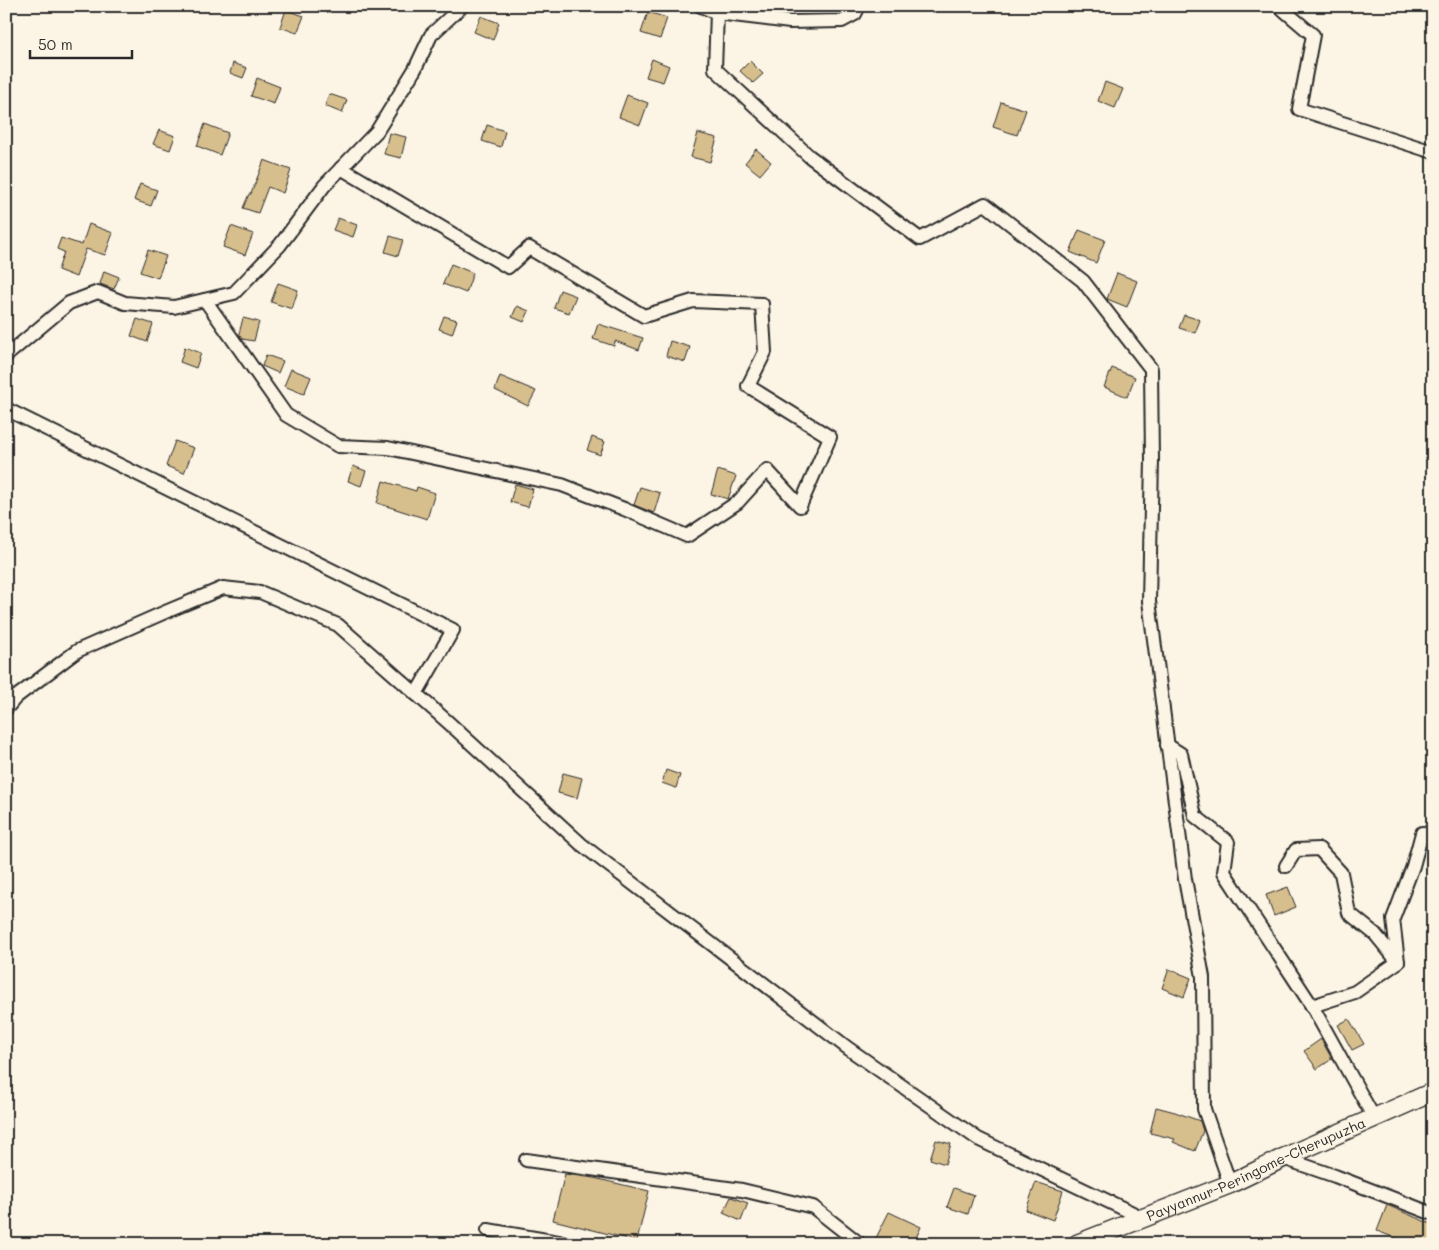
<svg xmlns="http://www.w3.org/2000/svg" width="1439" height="1250" font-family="Mali,sans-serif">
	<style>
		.building { fill: #d7be8d; stroke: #2b2b2b }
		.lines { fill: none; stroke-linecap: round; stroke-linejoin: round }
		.street-casing { stroke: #2b2b2b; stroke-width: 16 }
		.secondary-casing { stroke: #2b2b2b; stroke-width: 21 }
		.street { stroke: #fcf5e5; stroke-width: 12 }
		.secondary { stroke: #fcf5e5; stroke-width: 18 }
		.labels { text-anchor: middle; stroke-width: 4; stroke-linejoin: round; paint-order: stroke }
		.street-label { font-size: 14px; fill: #2b2b2b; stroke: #fcf5e5 }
	</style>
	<rect width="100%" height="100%" fill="#fcf5e5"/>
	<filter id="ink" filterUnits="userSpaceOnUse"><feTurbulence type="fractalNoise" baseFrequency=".02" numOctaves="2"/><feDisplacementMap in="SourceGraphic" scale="10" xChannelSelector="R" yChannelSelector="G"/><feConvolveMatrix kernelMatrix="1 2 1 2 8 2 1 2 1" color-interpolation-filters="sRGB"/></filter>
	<g filter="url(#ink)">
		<g class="building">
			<path d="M286,10L304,16L297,33L280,27Z"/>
			<path d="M648,12L667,18L660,39L641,33Z"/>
			<path d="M481,16L499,23L493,40L474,32Z"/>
			<path d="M652,59L669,66L663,82L646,77Z"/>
			<path d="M750,61L763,74L753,83L740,71Z"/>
			<path d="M233,63L247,68L243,78L230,73Z"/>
			<path d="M257,78L280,87L274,104L251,96Z"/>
			<path d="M1105,82L1123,89L1115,108L1098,101Z"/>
			<path d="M329,94L347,100L342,113L325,106Z"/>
			<path d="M627,95L648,103L640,125L619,117Z"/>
			<path d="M1001,102L1026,110L1017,135L993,127Z"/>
			<path d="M205,124L228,133L220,155L197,146Z"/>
			<path d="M487,125L505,131L501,147L482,141Z"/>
			<path d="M159,130L175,136L170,150L153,144Z"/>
			<path d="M389,133L406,137L401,158L384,154Z"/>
			<path d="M698,133L717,138L710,162L691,157Z"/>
			<path d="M756,149L771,162L760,175L745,163Z"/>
			<path d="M264,160L291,170L283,193L268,187L258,213L243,208L249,194H251Z"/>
			<path d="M140,184L157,190L151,206L134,200Z"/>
			<path d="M338,218L357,225L353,237L333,230Z"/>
			<path d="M89,224L113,233L105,255L86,249L76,277L58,270L64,252L57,249L61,238L82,245Z"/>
			<path d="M231,226L253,234L245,255L223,247Z"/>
			<path d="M1079,230L1105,240L1096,263L1070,252Z"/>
			<path d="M390,236L403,240L398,256L385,252Z"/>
			<path d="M148,250L166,256L158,278L140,272Z"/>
			<path d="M451,264L473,273L466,293L443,284Z"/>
			<path d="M104,271L119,277L114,289L100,284Z"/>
			<path d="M1117,273L1137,281L1127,307L1107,299Z"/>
			<path d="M278,283L298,290L292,309L271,302Z"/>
			<path d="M560,290L576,296L569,313L554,308Z"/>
			<path d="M517,306L529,311L524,322L512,317Z"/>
			<path d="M1184,315L1200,320L1195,333L1179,328Z"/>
			<path d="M444,316L457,320L452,334L439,329Z"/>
			<path d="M243,318L259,322L254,341L242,339L239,334Z"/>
			<path d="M137,319L153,324L147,342L131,336Z"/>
			<path d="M598,324L643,338L639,350L615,341L614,346L593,339Z"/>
			<path d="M670,341L690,347L685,362L666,356Z"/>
			<path d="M185,347L201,353L196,368L180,362Z"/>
			<path d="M266,355L283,361L278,373L262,366Z"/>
			<path d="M1112,368L1135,377L1127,397L1104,387Z"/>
			<path d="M291,369L311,377L304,394L284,386Z"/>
			<path d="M500,376L536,391L528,406L495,390Z"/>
			<path d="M592,437L605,442L600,455L587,450Z"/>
			<path d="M175,441L194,448L184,473L166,466Z"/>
			<path d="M353,466L366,471L361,486L348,481Z"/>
			<path d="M718,470L736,476L728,499L711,494Z"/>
			<path d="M383,481L416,491L417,487L435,493L427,519L377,503Z"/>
			<path d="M515,484L533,489L528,507L510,502Z"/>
			<path d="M640,487L660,493L654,513L634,505Z"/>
			<path d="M666,770L680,775L676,788L662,783Z"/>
			<path d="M563,773L582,778L577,798L558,793Z"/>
			<path d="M1288,887L1296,907L1274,916L1266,895Z"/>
			<path d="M1169,969L1191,978L1184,997L1162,988Z"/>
			<path d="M1349,1019L1364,1044L1352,1050L1338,1025Z"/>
			<path d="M1321,1039L1332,1059L1317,1069L1304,1051Z"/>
			<path d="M1156,1107L1175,1112L1200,1121L1203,1131L1195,1151L1173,1142L1175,1139L1150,1133Z"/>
			<path d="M936,1140L951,1144L945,1164L930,1159Z"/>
			<path d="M565,1174L594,1178L649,1191L637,1241L553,1220Z"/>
			<path d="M1036,1182L1063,1191L1053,1220L1026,1210Z"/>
			<path d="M954,1188L974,1195L968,1214L947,1207Z"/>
			<path d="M731,1197L748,1203L741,1221L723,1213Z"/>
			<path d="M1387,1205L1433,1225V1244H1411L1377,1231Z"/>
			<path d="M889,1212L921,1227L913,1244H882L875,1240Z"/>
		</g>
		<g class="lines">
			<defs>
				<g id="street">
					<path d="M701,6L717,13L790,22L842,21L855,14L859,6"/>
					<path d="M1279,6L1313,35L1299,109L1433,152"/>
					<path d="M717,13L715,69L809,156L920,239L985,204L1083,281L1151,369L1152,460L1149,601L1185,879L1203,977L1204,1109L1230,1184"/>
					<path d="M205,300L286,415L338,446L388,448L562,485L624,509L687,536L738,502L767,470L800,506L830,437L748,386L765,352L762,304L693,301L644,316L529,248L508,267L341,168"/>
					<path d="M6,356L69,303L98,292L125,303L174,307L234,293L280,245L324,186L377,131L415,69L431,35L462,6"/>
					<path d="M6,409L453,630L416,694"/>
					<path d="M6,709L16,697L77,651L163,613L223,588L260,592L338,625L449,723L581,844L849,1049L978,1139L1143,1218"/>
					<path d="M1167,745L1181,754L1195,816L1228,842L1224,872L1312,1006L1374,1118"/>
					<path d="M1286,866L1296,850L1319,849L1341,873L1349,913L1375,934L1398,962"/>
					<path d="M1312,1006L1355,992L1398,962L1393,919L1413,866L1422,833L1430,837"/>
					<path d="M1283,1158L1335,1176L1433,1214"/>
					<path d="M526,1160L742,1190L813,1207L860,1244"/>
					<path d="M488,1230L570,1244"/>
				</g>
				<g id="secondary">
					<path id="s1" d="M1077,1244L1230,1184L1283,1158L1433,1092"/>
				</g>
			</defs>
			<use href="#street" class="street-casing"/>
			<use href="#secondary" class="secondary-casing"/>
			<use href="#street" class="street"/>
			<use href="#secondary" class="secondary"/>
		</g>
	</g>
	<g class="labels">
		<g class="street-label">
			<text dy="5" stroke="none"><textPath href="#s1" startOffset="194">Payyannur-Peringome-Cherupuzha</textPath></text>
		</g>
	</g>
	<rect width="1439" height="1250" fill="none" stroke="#fcf5e5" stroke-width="25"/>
	<rect x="12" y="12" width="1414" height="1225" fill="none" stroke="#2b2b2b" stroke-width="2" filter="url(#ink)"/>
	<path d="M30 50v8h102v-8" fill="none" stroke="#2b2b2b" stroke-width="2.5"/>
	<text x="38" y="50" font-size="15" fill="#2b2b2b" stroke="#fcf5e5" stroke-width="4" paint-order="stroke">50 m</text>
</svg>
